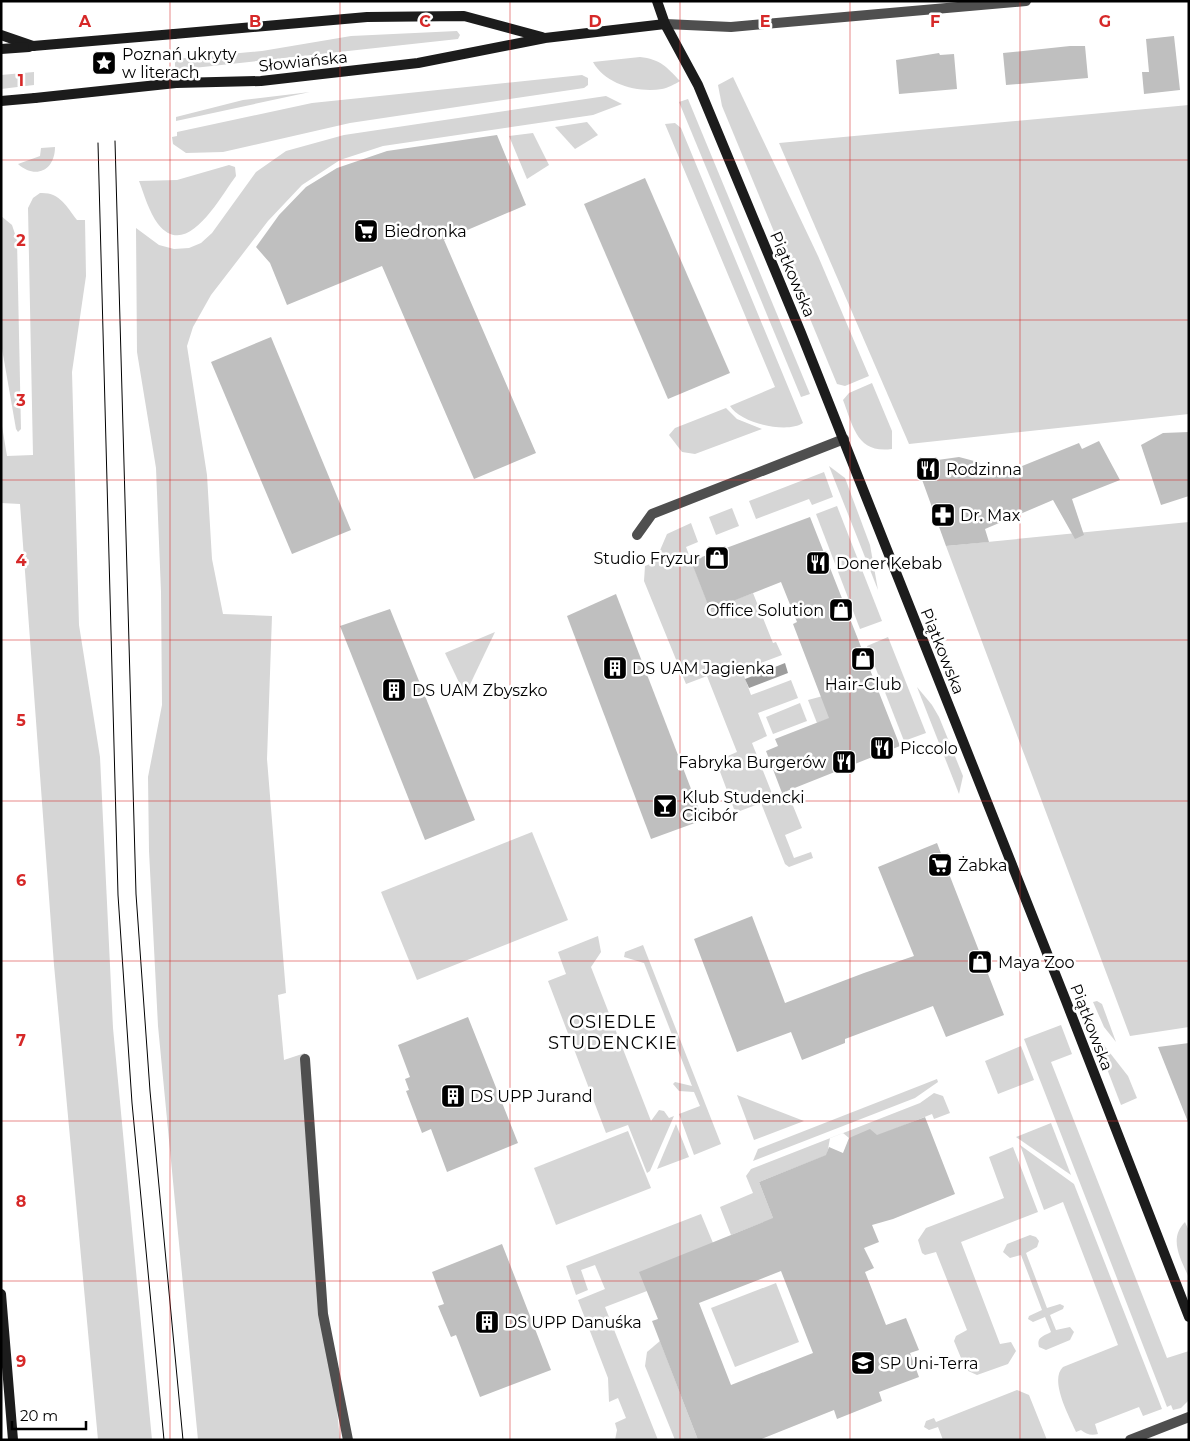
<svg xmlns="http://www.w3.org/2000/svg" width="1190" height="1441" font-family="Montserrat,sans-serif">
	<style>
		.green { fill: #d6d6d6 }
		.water { fill: #9d9d9d }
		.building { fill: #bfbfbf; fill-rule: evenodd }
		.lines { fill: none; stroke-linecap: round; stroke-linejoin: round }
		.street { stroke: #4f4f4f; stroke-width: 10 }
		.secondary { stroke: #1c1c1c; stroke-width: 10 }
		.tram { stroke: #000; stroke-width: 1 }
		.secondary-bridge { stroke: #1c1c1c; stroke-width: 10 }
		.grid { fill: none; stroke: #d62828; stroke-width: 1; stroke-opacity: 0.55 }
		.labels { text-anchor: middle; stroke-width: 5; stroke-linejoin: round; paint-order: stroke }
		.poi-label { font-size: 16px; fill: #000; stroke: #fff; text-anchor: start }
		.street-label { font-size: 16px; fill: #000; stroke: #fff }
		.neighbourhood-label { font-size: 18px; letter-spacing: 1px; fill: #000; stroke: #fff }
		.grid-label { font-size: 16px; text-anchor: middle; font-weight: bold; fill: #d62828; stroke: #fff; stroke-width: 5; stroke-linejoin: round; paint-order: stroke }
	</style>
	<rect width="100%" height="100%" fill="#fff"/>
	<g class="green">
		<path d="M457,31L460,35L458,39L175,70V59L262,51L351,36Z"/>
		<path d="M640,57C660,59 667,67 680,81C675,84 668,88 662,89C637,93 605,84 593,62Z"/>
		<path d="M34,72V85L1,89V75Z"/>
		<path d="M582,75L588,78V85L584,88L350,123L223,152L186,153L173,144L172,137L177,136V132L312,103Z"/>
		<path d="M733,77L818,256L869,376L845,386L837,384L722,106L718,85Z"/>
		<path d="M310,92L176,121V117L243,100Z"/>
		<path d="M606,96L622,104L593,115L383,146L340,160L302,185L268,221L211,295L193,327L187,346L207,475L212,559L223,614L272,616L267,759L286,993L278,995L284,1060L305,1053L310,1141L340,1440H198L158,1026L149,851L148,777L162,705L161,592L156,468L137,352L136,228L159,245L174,249L189,248L201,243L212,233L256,172L286,151L344,135Z"/>
		<path d="M688,99L810,394L801,397L679,102Z"/>
		<path d="M1189,105V414L909,444L779,143Z"/>
		<path d="M587,122L598,135L575,149L555,127Z"/>
		<path d="M675,123L681,128L803,423C787,434 740,423 730,406L775,387L665,124Z"/>
		<path d="M533,133L549,165L527,179L509,136Z"/>
		<path d="M55,147C55,170 36,180 18,164L40,156L41,148Z"/>
		<path d="M229,165L235,167L236,176C220,197 187,261 158,224C149,212 144,194 139,181L177,180Z"/>
		<path d="M40,193C60,192 66,206 77,220H85L86,276L72,372L79,625L100,757L113,1028L152,1440H98L54,965L20,504L1,503V420L7,456L33,455L28,208L33,198Z"/>
		<path d="M1,216L12,225L17,240L21,429L18,432L16,429L1,343Z"/>
		<path d="M872,383L892,431V449C857,454 853,426 843,400L849,393Z"/>
		<path d="M726,408L737,419L762,429L695,454L682,452L669,435L675,428Z"/>
		<path d="M829,466L845,478L870,545L878,590Z"/>
		<path d="M824,472L833,497L812,505L809,499L756,519L749,501Z"/>
		<path d="M837,506L882,621L860,629L816,514Z"/>
		<path d="M732,508L739,526L716,535L709,517Z"/>
		<path d="M1189,522V1027L1130,1036L946,546Z"/>
		<path d="M691,523L698,542L686,547L710,609L753,593L773,643L776,642L782,655L742,670L751,695L791,680L798,698L758,713L767,736L752,743L773,796L787,791L802,828L785,835L794,858L811,852L813,858L789,867L785,864L761,803L740,811L734,809L716,761L737,752L707,676L686,684L644,581L645,566L655,562L667,534Z"/>
		<path d="M495,632L465,695L445,653Z"/>
		<path d="M888,637L926,733L904,741L867,646Z"/>
		<path d="M917,687L932,705L939,717L963,776L959,794Z"/>
		<path d="M834,693L842,714L817,723L808,700Z"/>
		<path d="M800,703L807,721L773,734L766,717Z"/>
		<path d="M532,832L568,920L417,980L381,892Z"/>
		<path d="M598,936L601,952L591,967L651,1121L659,1110L664,1111L669,1118L674,1116L650,1171L647,1173L628,1125L606,1133L548,981L566,974L558,952Z"/>
		<path d="M643,945L721,1144L694,1155L679,1114L700,1106L694,1092L679,1091L673,1084L675,1082L692,1086L644,963L624,957L625,952Z"/>
		<path d="M1097,1001L1102,1004L1116,1042L1104,1027L1093,1002Z"/>
		<path d="M1061,1025L1072,1054L1051,1062L1167,1358L1189,1351V1400L1181,1408L1173,1410L1171,1405L1167,1407L1024,1039Z"/>
		<path d="M1092,1030L1128,1076L1137,1098L1121,1105Z"/>
		<path d="M1021,1046L1034,1080L998,1094L985,1061Z"/>
		<path d="M937,1079L938,1082L915,1098L753,1161L758,1149Z"/>
		<path d="M934,1093L943,1096L950,1113L934,1119L932,1114L877,1136L849,1138L843,1133L830,1138L827,1155L759,1182L775,1223L764,1222L731,1235L720,1207L753,1193L746,1176L751,1169L920,1103Z"/>
		<path d="M737,1095L804,1121L754,1140Z"/>
		<path d="M1051,1123L1071,1175L1016,1137Z"/>
		<path d="M676,1124L689,1157L657,1169Z"/>
		<path d="M628,1131L651,1188L556,1225L534,1168Z"/>
		<path d="M1020,1145L1074,1184L1162,1409L1143,1416L1139,1407L1095,1424L1098,1434C1091,1436 1086,1434 1081,1430L1076,1432C1069,1416 1049,1380 1063,1367L1118,1345L1063,1202L1044,1210Z"/>
		<path d="M1013,1147L1038,1212L961,1242L1000,1344L1011,1342L1016,1351L1008,1364L977,1375L966,1370L954,1341L956,1336L967,1330L936,1252L925,1255L922,1253L918,1240L926,1228L1004,1198L989,1157Z"/>
		<path d="M701,1214L713,1243L647,1291L605,1307L658,1440H615L617,1430L615,1423L626,1418L618,1398L609,1402L608,1378L578,1300L605,1289L595,1265L581,1270L588,1290L576,1295L566,1266Z"/>
		<path d="M1185,1222L1189,1231V1278C1181,1259 1168,1239 1185,1222Z"/>
		<path d="M1030,1235L1036,1237L1039,1241L1037,1247L1026,1253L1047,1308L1060,1304L1064,1306L1063,1309L1050,1315L1056,1330L1070,1327L1074,1332L1070,1340L1046,1350L1039,1347C1036,1337 1044,1336 1051,1332L1045,1317L1033,1322L1028,1319L1029,1316L1042,1310L1021,1255L1010,1258L1003,1252L1007,1244Z"/>
		<path d="M776,1283L799,1342L735,1367L711,1308Z"/>
		<path d="M660,1341L698,1440H675L645,1366L647,1352Z"/>
		<path d="M1017,1390L1029,1395L1047,1440H943L938,1427L929,1430L924,1427L926,1421L934,1418L936,1422Z"/>
	</g>
	<path class="water" d="M785,663L788,673L749,688L745,679Z"/>
	<g class="building">
		<path d="M1174,36L1180,90L1144,94L1142,72H1149L1146,39Z"/>
		<path d="M1070,46H1085L1088,78L1006,85L1003,53Z"/>
		<path d="M939,53L940,55L954,54L957,89L899,94L896,60Z"/>
		<path d="M497,135L526,205L444,240L536,453L474,479L382,266L287,305L270,263L256,247L279,215L306,187L337,168L387,151Z"/>
		<path d="M645,178L730,373L668,399L584,204Z"/>
		<path d="M271,337L351,530L292,554L211,362Z"/>
		<path d="M1189,432V496L1161,505L1141,445L1163,433Z"/>
		<path d="M1099,441L1120,480L1072,499L1084,535L1075,539L1053,500L985,529L989,542L946,546L916,463L959,457L978,462L1000,475L1079,443L1082,449Z"/>
		<path d="M810,517L900,746L782,793L766,751L778,746L775,739L829,718L793,624L797,622L781,582L710,610L691,561Z"/>
		<path d="M616,594L703,820L651,839L567,616Z"/>
		<path d="M390,609L475,820L425,840L340,626Z"/>
		<path d="M937,843L1004,1015L946,1037L933,1006L845,1039V1043L802,1060L791,1032L737,1052L694,939L752,916L785,1003L864,973L914,956L878,867Z"/>
		<path d="M468,1017L518,1143L447,1172L431,1129L422,1133L406,1091L409,1090L405,1079L410,1077L398,1045Z"/>
		<path d="M1189,1043V1122H1188L1158,1047Z"/>
		<path d="M925,1117L955,1194L893,1219L872,1225L879,1242L864,1248L874,1268L865,1272L886,1325L906,1318L919,1350L910,1353L919,1377L879,1392L882,1401L837,1419L834,1410L759,1440H698L652,1321L658,1319L639,1272L773,1218L759,1182L826,1155L829,1147L843,1153L849,1138L870,1129L877,1135ZM781,1271L813,1353L731,1385L699,1303Z"/>
		<path d="M502,1244L551,1370L480,1397L456,1335L451,1337L438,1306L444,1304L432,1272Z"/>
	</g>
	<g class="lines">
		<g class="street">
			<path d="M665,24L731,27L1026,1"/>
			<path d="M637,535L652,514L844,439"/>
			<path d="M305,1059L323,1314L348,1440"/>
			<path d="M1130,1440L1189,1417"/>
		</g>
		<g class="secondary">
			<path d="M657,1L665,24L698,85L801,333L1066,1001L1189,1317"/>
			<path d="M174,34L367,17L464,16L542,37"/>
			<path d="M1,35L33,46"/>
			<path d="M1,49L29,47"/>
			<path d="M176,83L261,81L418,63L545,38L665,24"/>
			<path d="M1,101L35,98"/>
			<path d="M1,1294L13,1440"/>
		</g>
		<g class="tram">
			<path d="M115,141L136,894L150,1091L183,1440"/>
			<path d="M98,143L118,895L132,1103L164,1440"/>
		</g>
		<g class="secondary-bridge">
			<path d="M33,46L174,34"/>
			<path d="M35,98L176,83"/>
		</g>
	</g>
	<path class="grid" d="M170,1V1440M340,1V1440M510,1V1440M680,1V1440M850,1V1440M1020,1V1440M1,160H1189M1,320H1189M1,480H1189M1,640H1189M1,801H1189M1,961H1189M1,1121H1189M1,1281H1189"/>
	<defs>
		<symbol id="sight-square" viewBox="-11 -11 22 22"><rect x="-9" y="-9" width="18" height="18" rx="4" fill="#000" stroke="#fff"/><path d="M0-6L1.8-2.2L6-1.7L2.9 1.2L3.7 5.4L0 3.3L-3.7 5.4L-2.9 1.2L-6-1.7L-1.8-2.2Z" fill="#fff"/></symbol>
		<symbol id="supermarket-square" viewBox="-11 -11 22 22"><rect x="-9" y="-9" width="18" height="18" rx="4" fill="#000" stroke="#fff"/><path d="M-6-5.5h2.5l.6 2H6L4.5 2H-2.5L-4.4-4H-6ZM-1.5 3.2a1.3 1.3 0 1 0 .1 0ZM3 3.2a1.3 1.3 0 1 0 .1 0Z" fill="#fff"/></symbol>
		<symbol id="restaurant-square" viewBox="-11 -11 22 22"><rect x="-9" y="-9" width="18" height="18" rx="4" fill="#000" stroke="#fff"/><path d="M-5-6h1v4h1v-4h1v4h1v-4h1v5L-1.5 .5V6h-2V.5L-5-1ZM5-6V6H3V1.5H1.5Q1.5-4 5-6Z" fill="#fff"/></symbol>
		<symbol id="pharmacy-square" viewBox="-11 -11 22 22"><rect x="-9" y="-9" width="18" height="18" rx="4" fill="#000" stroke="#fff"/><path d="M-2-6h4v4h4v4h-4v4h-4v-4h-4v-4h4Z" fill="#fff"/></symbol>
		<symbol id="shop-square" viewBox="-11 -11 22 22"><rect x="-9" y="-9" width="18" height="18" rx="4" fill="#000" stroke="#fff"/><path d="M-5-2.5h2.3a2.7 3.5 0 0 1 5.4 0H5L5.5 6h-11ZM-1.5-2.5h3a1.5 2.3 0 0 0-3 0Z" fill="#fff"/></symbol>
		<symbol id="building-square" viewBox="-11 -11 22 22"><rect x="-9" y="-9" width="18" height="18" rx="4" fill="#000" stroke="#fff"/><path d="M-4-6H4V6H1V3H-1V6H-4ZM-2.5-4.3h1.7v1.8h-1.7ZM.8-4.3h1.7v1.8H.8ZM-2.5-1h1.7V.8h-1.7ZM.8-1h1.7V.8H.8Z" fill="#fff"/></symbol>
		<symbol id="bar-square" viewBox="-11 -11 22 22"><rect x="-9" y="-9" width="18" height="18" rx="4" fill="#000" stroke="#fff"/><path d="M-6-5H6L.8 .8V4.5H3.5V6h-7V4.5H-.8V.8Z" fill="#fff"/></symbol>
		<symbol id="school-square" viewBox="-11 -11 22 22"><rect x="-9" y="-9" width="18" height="18" rx="4" fill="#000" stroke="#fff"/><path d="M0-5L7-2L0 1L-7-2ZM-4 1L0 2.5L4 1V4Q0 6-4 4Z" fill="#fff"/></symbol>
	</defs>
	<g fill-rule="evenodd">
		<use href="#sight-square" x="90" y="49" width="28" height="28"/>
		<use href="#supermarket-square" x="352" y="217" width="28" height="28"/>
		<use href="#restaurant-square" x="914" y="455" width="28" height="28"/>
		<use href="#pharmacy-square" x="929" y="501" width="28" height="28"/>
		<use href="#shop-square" x="703" y="544" width="28" height="28"/>
		<use href="#restaurant-square" x="804" y="549" width="28" height="28"/>
		<use href="#shop-square" x="827" y="596" width="28" height="28"/>
		<use href="#shop-square" x="849" y="645" width="28" height="28"/>
		<use href="#building-square" x="601" y="654" width="28" height="28"/>
		<use href="#building-square" x="380" y="676" width="28" height="28"/>
		<use href="#restaurant-square" x="868" y="734" width="28" height="28"/>
		<use href="#restaurant-square" x="830" y="748" width="28" height="28"/>
		<use href="#bar-square" x="651" y="792" width="28" height="28"/>
		<use href="#supermarket-square" x="926" y="851" width="28" height="28"/>
		<use href="#shop-square" x="966" y="948" width="28" height="28"/>
		<use href="#building-square" x="439" y="1082" width="28" height="28"/>
		<use href="#building-square" x="473" y="1308" width="28" height="28"/>
		<use href="#school-square" x="849" y="1349" width="28" height="28"/>
	</g>
	<g class="labels">
		<g class="poi-label">
			<text x="122" y="60">Poznań ukryty<tspan x="122" dy="18">w literach</tspan></text>
			<text x="384" y="237">Biedronka</text>
			<text x="946" y="475">Rodzinna</text>
			<text x="960" y="521">Dr. Max</text>
			<text x="700" y="564" text-anchor="end">Studio Fryzur</text>
			<text x="836" y="569">Doner Kebab</text>
			<text x="824" y="616" text-anchor="end">Office Solution</text>
			<text x="632" y="674">DS UAM Jagienka</text>
			<text x="863" y="690" text-anchor="middle">Hair-Club</text>
			<text x="412" y="696">DS UAM Zbyszko</text>
			<text x="900" y="754">Piccolo</text>
			<text x="826" y="768" text-anchor="end">Fabryka Burgerów</text>
			<text x="682" y="803">Klub Studencki<tspan x="682" dy="18">Cicibór</tspan></text>
			<text x="958" y="871">Żabka</text>
			<text x="998" y="968">Maya Zoo</text>
			<text x="470" y="1102">DS UPP Jurand</text>
			<text x="504" y="1328">DS UPP Danuśka</text>
			<text x="880" y="1369">SP Uni-Terra</text>
		</g>
		<g class="street-label">
			<text transform="translate(303 61) rotate(-6)" y="6">Słowiańska</text>
			<text transform="translate(793 274) rotate(67)" y="6">Piątkowska</text>
			<text transform="translate(943 651) rotate(68)" y="6">Piątkowska</text>
			<text transform="translate(1092 1027) rotate(69)" y="6">Piątkowska</text>
		</g>
		<g class="neighbourhood-label">
			<text x="613" y="1028">OSIEDLE<tspan x="613" dy="21">STUDENCKIE</tspan></text>
		</g>
	</g>
	<g class="grid-label">
		<text x="85" y="27">A</text>
		<text x="255" y="27">B</text>
		<text x="425" y="27">C</text>
		<text x="595" y="27">D</text>
		<text x="765" y="27">E</text>
		<text x="935" y="27">F</text>
		<text x="1105" y="27">G</text>
		<text x="21" y="86">1</text>
		<text x="21" y="246">2</text>
		<text x="21" y="406">3</text>
		<text x="21" y="566">4</text>
		<text x="21" y="726">5</text>
		<text x="21" y="886">6</text>
		<text x="21" y="1046">7</text>
		<text x="21" y="1207">8</text>
		<text x="21" y="1367">9</text>
	</g>
	<rect width="1190" height="1441" fill="none" stroke="#000000" stroke-width="5"/>
	<path d="M12 1421v8h74v-8" fill="none" stroke="#000000" stroke-width="2.5"/>
	<text x="20" y="1421" font-size="15" fill="#000000" stroke="#ffffff" stroke-width="4" paint-order="stroke">20 m</text>
</svg>
